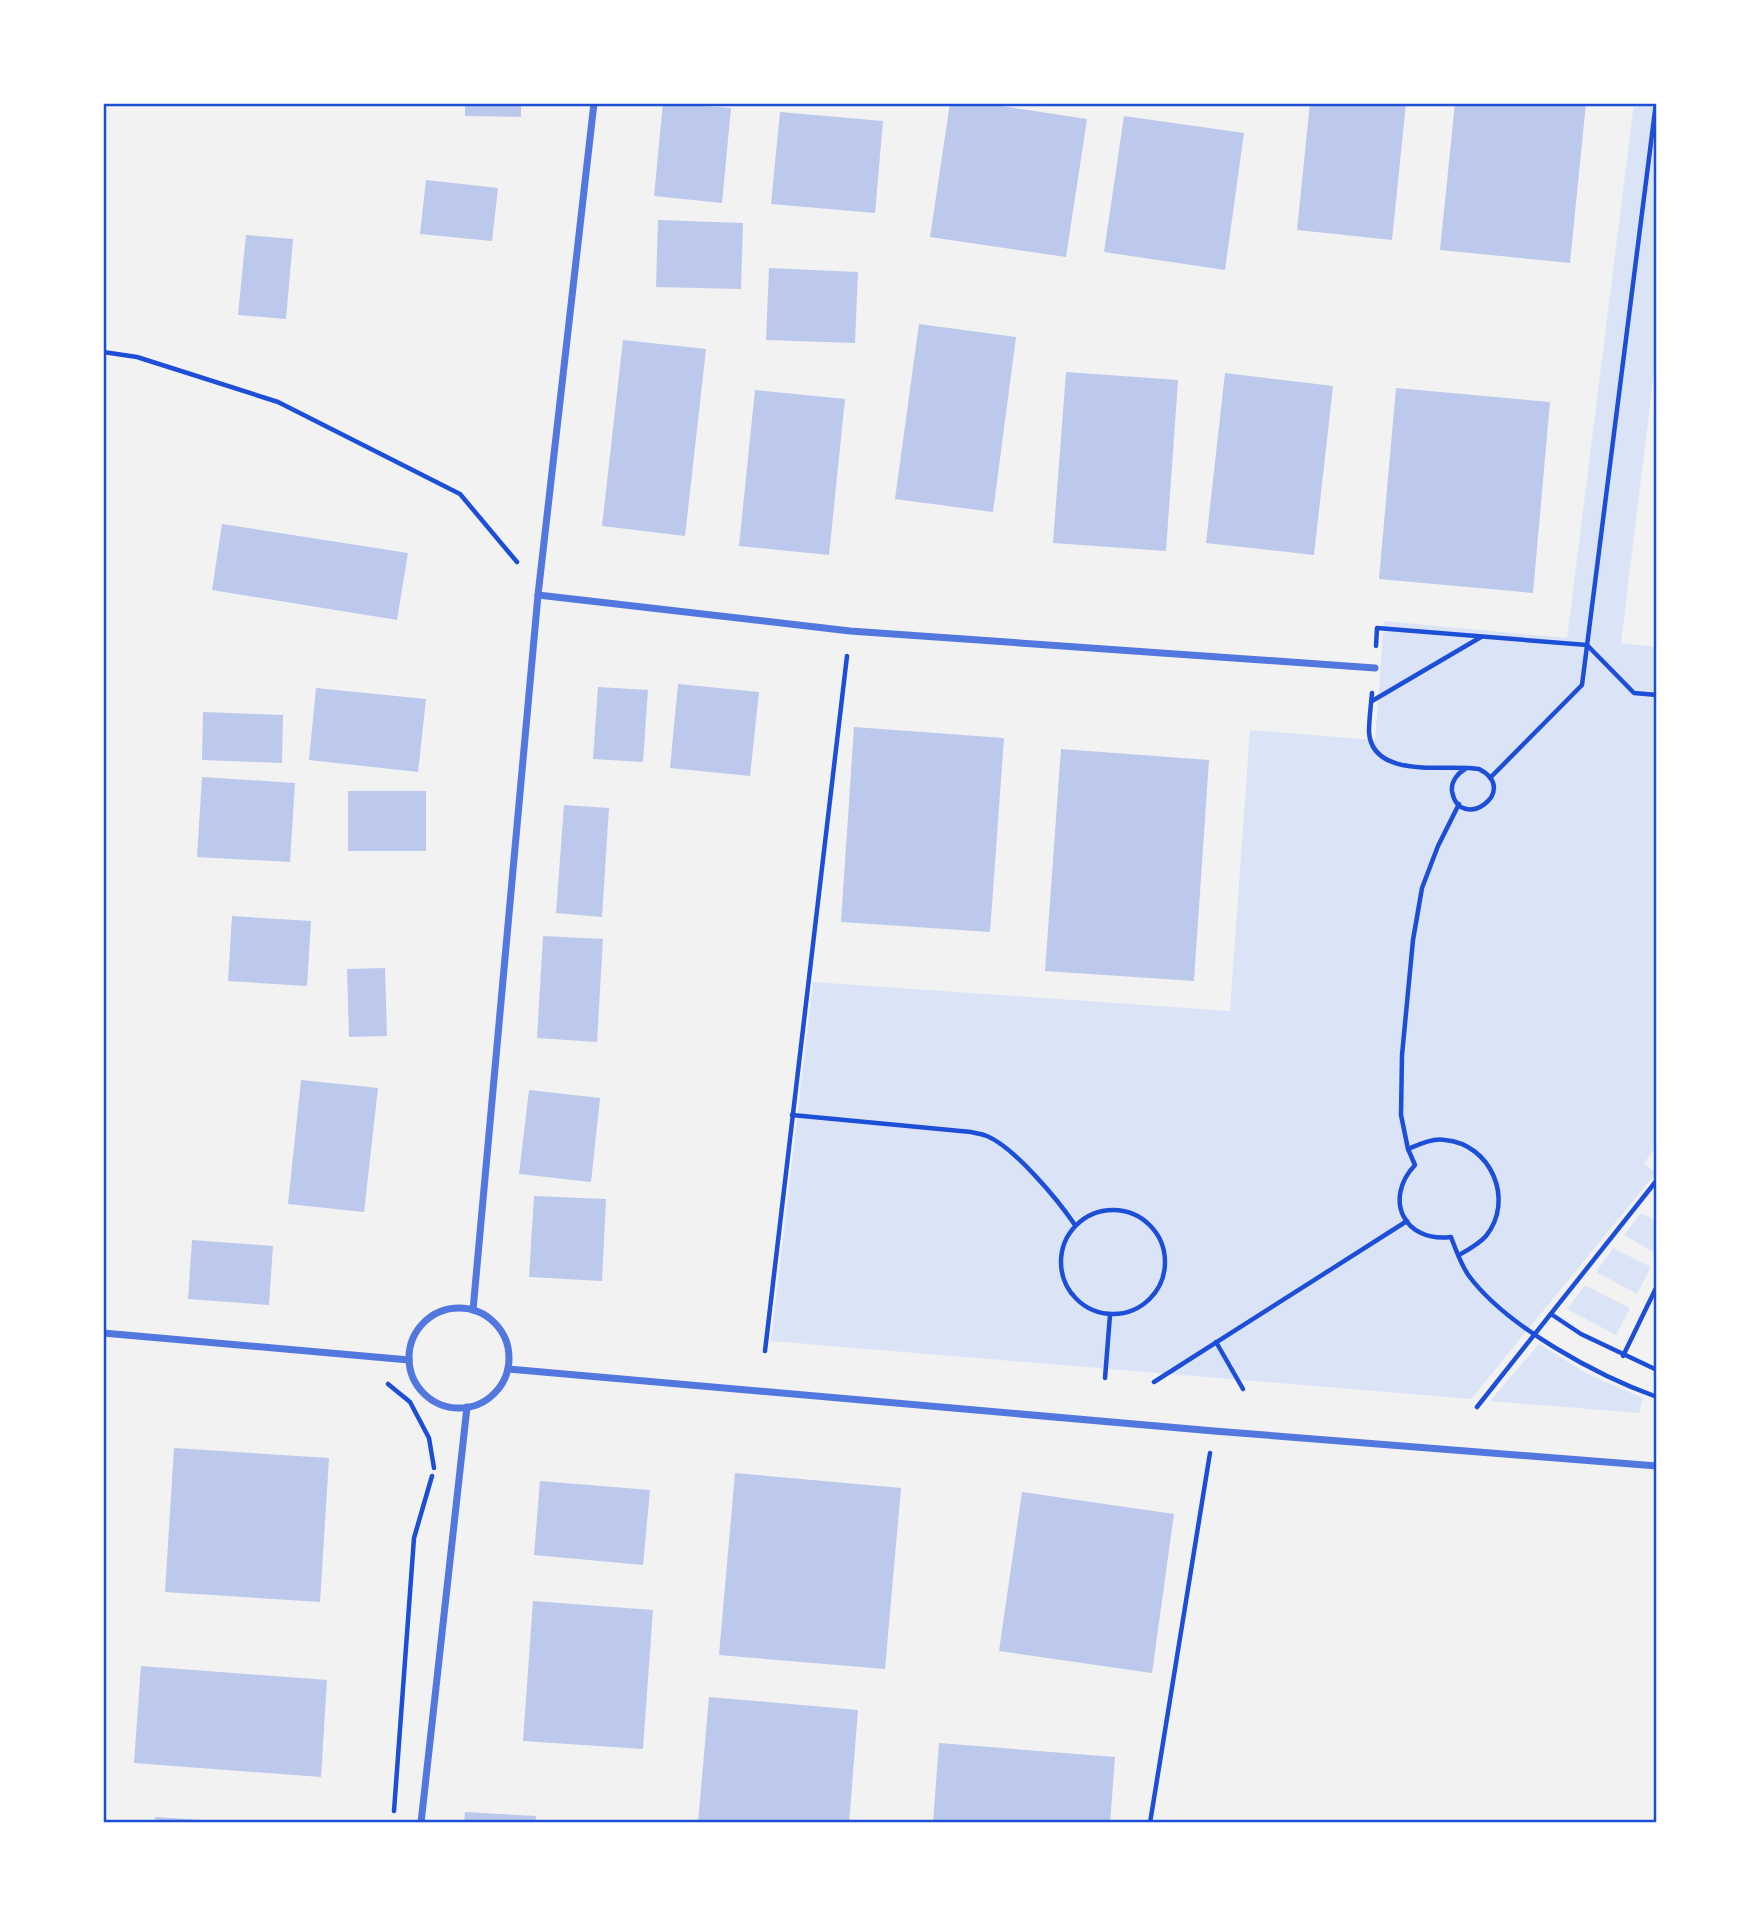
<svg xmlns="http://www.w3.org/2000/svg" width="1760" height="1926" font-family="'Varela Round',sans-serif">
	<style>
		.green { fill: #dbe4f7 }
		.building { fill: #bdc9ec }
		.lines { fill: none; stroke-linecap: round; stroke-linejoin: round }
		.path { stroke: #1d4ed8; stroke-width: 4.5 }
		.minor { stroke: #5277de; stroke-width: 7 }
		.neatline { fill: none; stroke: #1d4ed8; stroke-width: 2.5 }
	</style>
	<rect width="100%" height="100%" fill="#f2f2f2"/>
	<g class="green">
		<path d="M1634,103H1657V348L1621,643L1657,647V1146L1644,1163L1656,1173L1471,1399L771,1341L813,982L1230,1011L1250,730L1375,740L1384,621L1567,638Z"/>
		<path d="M1641,1213L1657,1221V1254L1624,1235Z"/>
		<path d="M1613,1248L1651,1267L1637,1294L1596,1272Z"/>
		<path d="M1585,1285L1630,1308L1616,1335L1567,1309Z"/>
		<path d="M1539,1344L1588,1374L1643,1398L1639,1413L1490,1401Z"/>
	</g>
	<g class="building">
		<path d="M465,103H521V117L465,116Z"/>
		<path d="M663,103L731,108L722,203L654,196Z"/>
		<path d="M950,103H982L1087,119L1066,257L930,237Z"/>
		<path d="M1310,103H1406L1392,240L1297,230Z"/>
		<path d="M1455,103H1586L1570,263L1440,250Z"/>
		<path d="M780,112L883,121L875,213L771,204Z"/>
		<path d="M1124,116L1244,133L1225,270L1104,252Z"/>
		<path d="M426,180L498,188L492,241L420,234Z"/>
		<path d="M658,220L743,223L741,289L656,287Z"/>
		<path d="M246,235L293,239L286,319L238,315Z"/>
		<path d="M769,268L858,272L855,343L766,340Z"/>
		<path d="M919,324L1016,337L993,512L895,499Z"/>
		<path d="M623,340L706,349L685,536L602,526Z"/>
		<path d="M1066,372L1178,380L1166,551L1053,543Z"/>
		<path d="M1225,373L1333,386L1314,555L1206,543Z"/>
		<path d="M1396,388L1550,402L1533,593L1379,579Z"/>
		<path d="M755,390L845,399L829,555L739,546Z"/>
		<path d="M222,524L408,553L397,620L212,590Z"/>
		<path d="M678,684L759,692L750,776L670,768Z"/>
		<path d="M598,687L648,690L643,762L593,759Z"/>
		<path d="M316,688L426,699L418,772L309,760Z"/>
		<path d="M203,712L283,715L282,763L202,760Z"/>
		<path d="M854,727L1004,738L990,932L841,922Z"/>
		<path d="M1061,749L1209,760L1194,981L1045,971Z"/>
		<path d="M202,777L295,783L290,862L197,857Z"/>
		<rect x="348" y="791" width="78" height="60"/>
		<path d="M564,805L609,808L602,917L556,913Z"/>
		<path d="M232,916L311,921L307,986L228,981Z"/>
		<path d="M543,936L603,939L597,1042L537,1038Z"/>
		<path d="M385,968L387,1036L349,1037L347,969Z"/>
		<path d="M301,1080L378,1088L364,1212L288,1204Z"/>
		<path d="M529,1090L600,1098L591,1182L519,1174Z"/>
		<path d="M534,1196L606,1199L602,1281L529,1277Z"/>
		<path d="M192,1240L273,1246L269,1305L188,1299Z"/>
		<path d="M174,1448L329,1458L320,1602L165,1592Z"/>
		<path d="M735,1473L901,1488L885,1669L719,1655Z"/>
		<path d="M540,1481L650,1490L643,1565L534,1555Z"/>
		<path d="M1022,1492L1174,1514L1152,1673L999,1651Z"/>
		<path d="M533,1601L653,1610L643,1749L523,1741Z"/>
		<path d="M141,1666L327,1680L321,1777L134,1763Z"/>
		<path d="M709,1697L858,1710L849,1823H698Z"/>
		<path d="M939,1743L1115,1757L1110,1823H933Z"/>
		<path d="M465,1812L536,1816L535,1823H464Z"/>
		<path d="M155,1817L217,1821V1823H154Z"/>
	</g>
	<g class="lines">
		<g class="path">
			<path d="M103,352L137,357L278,402L460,494L517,562"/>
			<path d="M1376,646L1377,628L1587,645L1634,693L1657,695"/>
			<path d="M1372,693C1371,705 1369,719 1369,732C1372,780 1447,764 1479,769C1522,791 1459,834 1452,791C1451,782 1457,774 1465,769"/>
			<path d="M1372,701L1481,637"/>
			<path d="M1490,778L1582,685L1656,103"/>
			<path d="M1459,804L1438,846L1422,888L1413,940L1402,1055L1401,1115L1408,1149L1415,1165C1383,1199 1404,1243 1451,1237C1456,1250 1461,1265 1469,1276C1507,1327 1598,1376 1657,1397"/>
			<path d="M792,1115L971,1132C976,1133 982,1134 987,1136C1015,1148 1058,1200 1075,1225"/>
			<path d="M1408,1149C1420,1144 1432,1138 1445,1140C1491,1144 1515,1200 1486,1236C1479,1244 1468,1250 1459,1255"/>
			<circle cx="1113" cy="1262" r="52"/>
			<path d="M1551,1314L1581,1334L1657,1370"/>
			<path d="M1216,1342L1243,1389"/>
			<path d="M765,1351L847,656"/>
			<path d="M1623,1356L1657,1286"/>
			<path d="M1105,1378L1110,1315"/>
			<path d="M1154,1382L1407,1221"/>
			<path d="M388,1384L410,1402L429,1438L434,1468"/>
			<path d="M1477,1407L1657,1180"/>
			<path d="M394,1811L414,1538L432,1476"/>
			<path d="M1150,1823L1210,1453"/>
		</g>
		<g class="minor">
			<path d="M538,595L850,631L1375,668"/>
			<circle cx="459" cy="1358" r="50"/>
			<path d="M473,1310L538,595L594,103"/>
			<path d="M103,1333L409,1360"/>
			<path d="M508,1369L1214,1431L1657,1466"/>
			<path d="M421,1823L467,1407"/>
		</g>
	</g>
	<rect width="1760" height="1926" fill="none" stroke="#ffffff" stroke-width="210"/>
	<rect x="105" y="105" width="1550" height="1716" class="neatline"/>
</svg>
